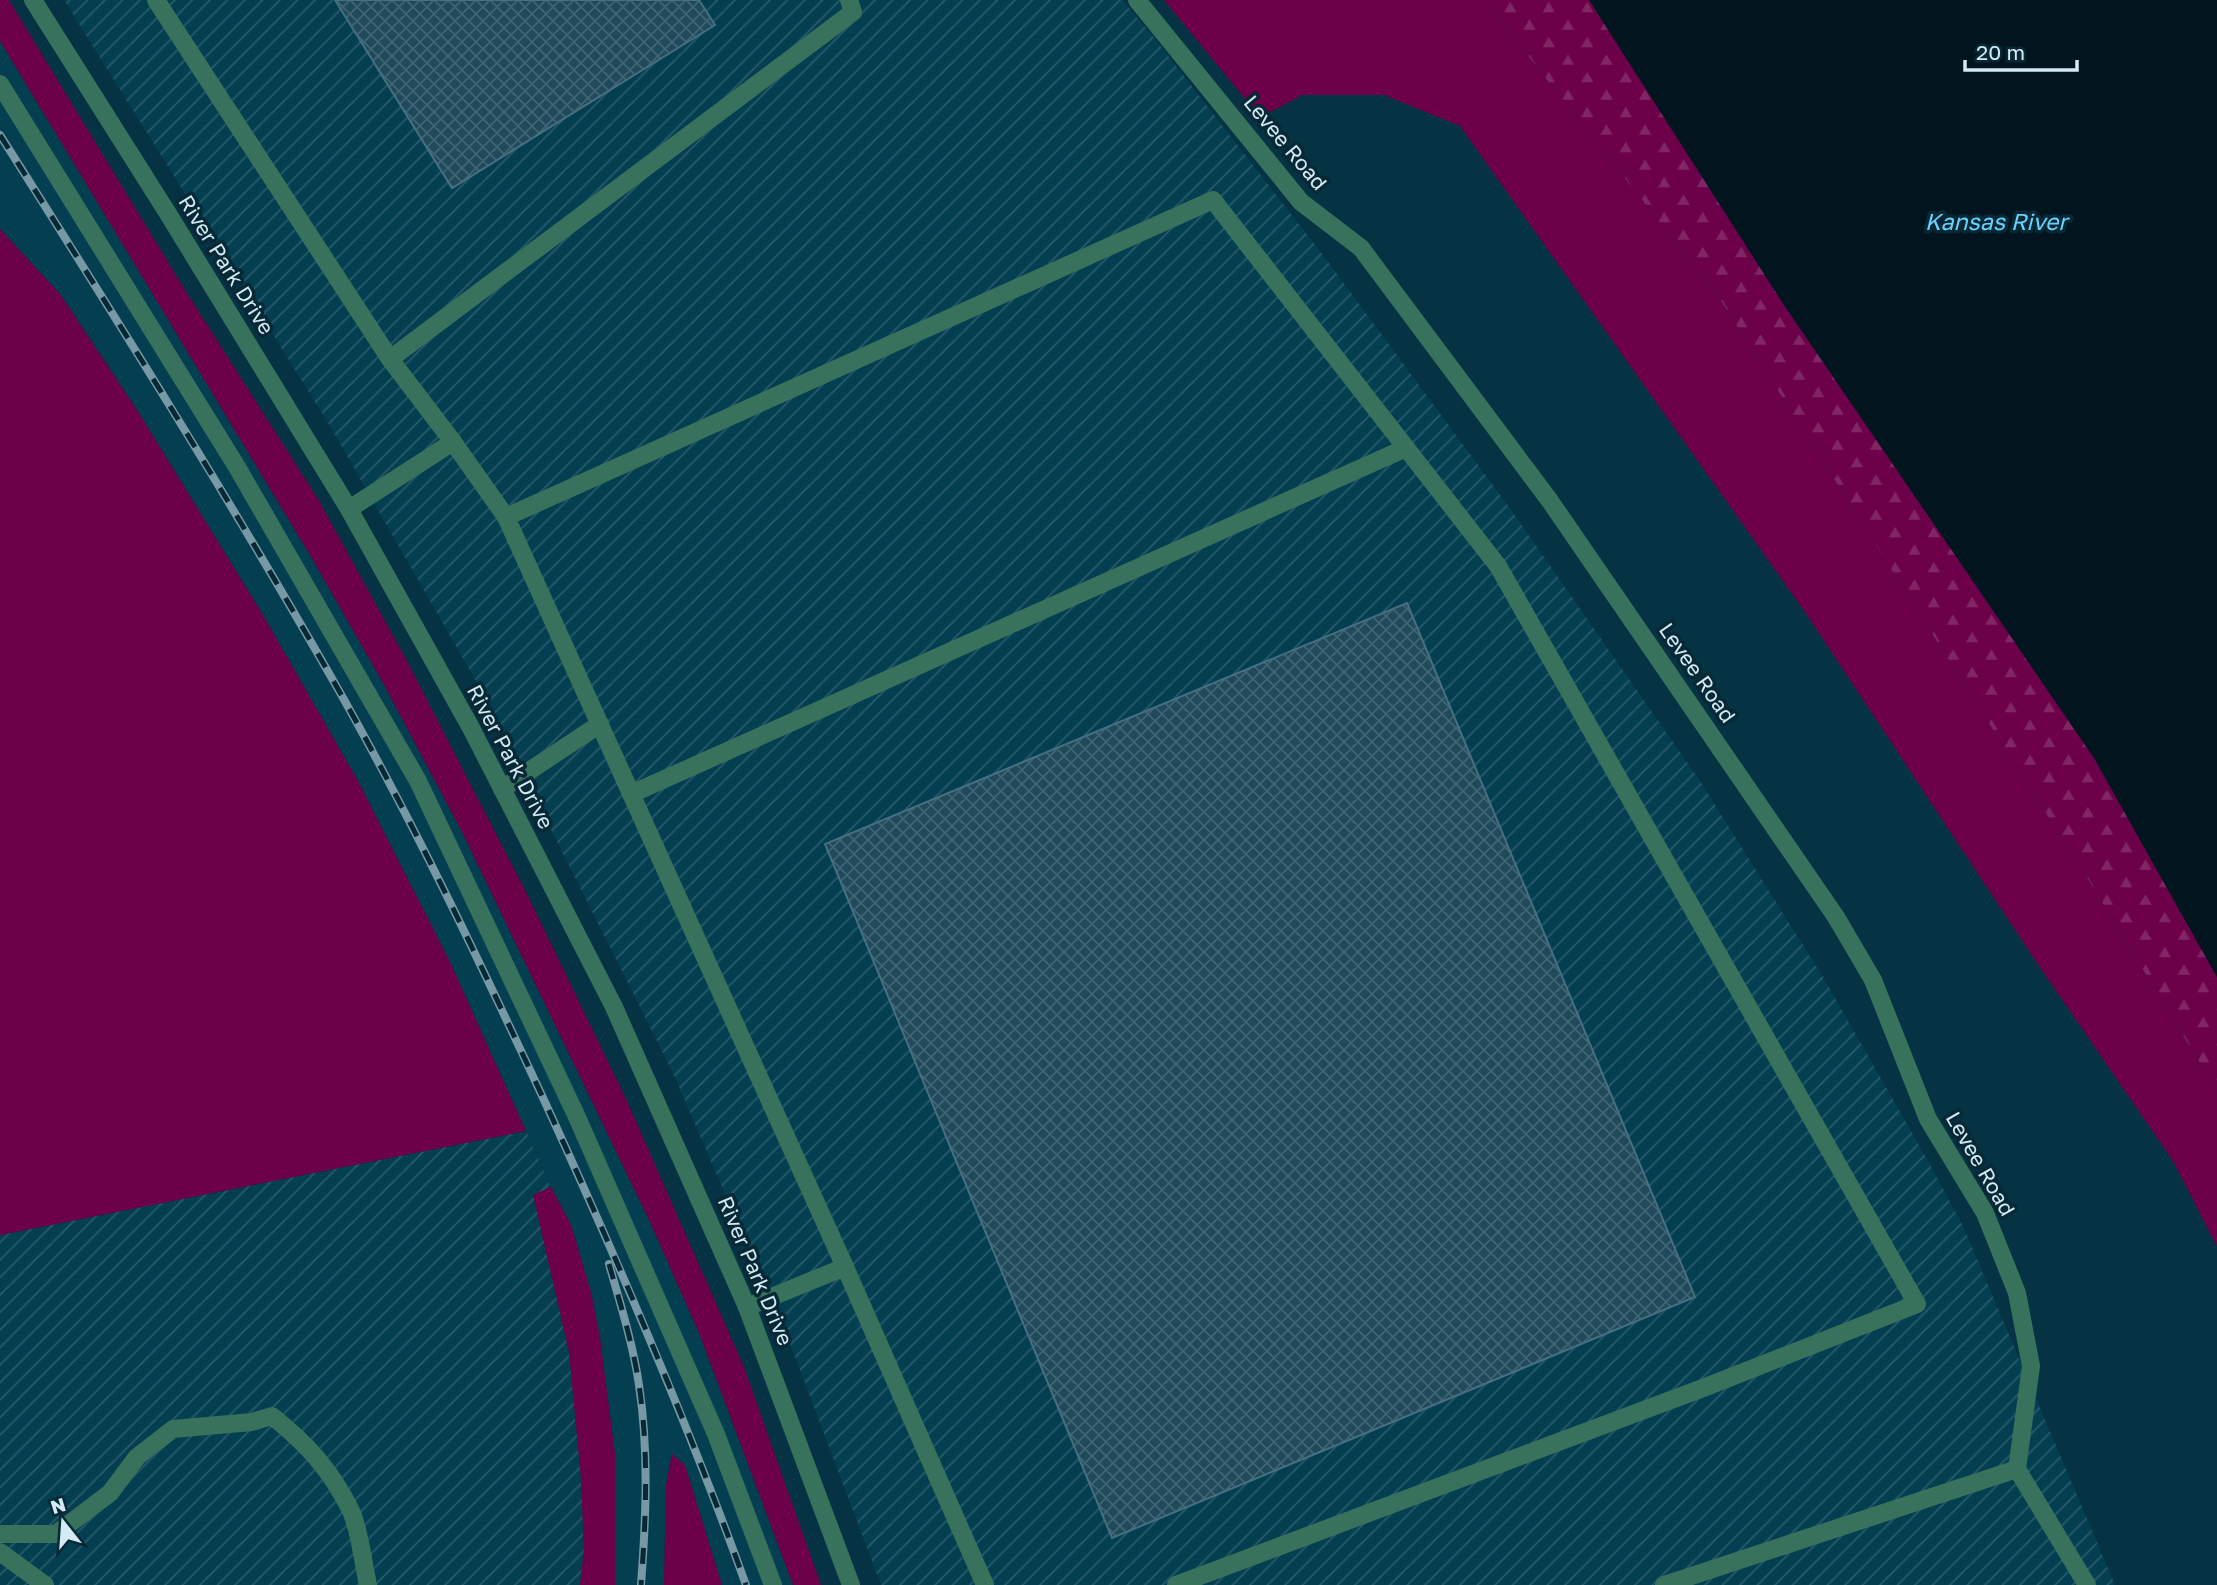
<svg xmlns="http://www.w3.org/2000/svg" width="2217" height="1585" font-family="'Golos Text',sans-serif">
	<style>
		.built { fill: #043e51 }
		.industrial { fill: url(#industrial-furrows) }
		.green { fill: #6d0149 }
		.forest { fill: url(#forest-firs) }
		.water { fill: #02141d }
		.building { fill: url(#building-cross-hatch); stroke: #467082; stroke-width: 2 }
		.lines { fill: none; stroke-linecap: round; stroke-linejoin: round }
		.lane { stroke: #38725d; stroke-width: 18 }
		.street { stroke: #38725d; stroke-width: 18 }
		.rail-casing { stroke: #7798a4; stroke-width: 8 }
		.rail { stroke: #072835; stroke-width: 5; stroke-dasharray: 16; stroke-linecap: butt }
		.labels { text-anchor: middle; stroke-width: 7; stroke-linejoin: round; paint-order: stroke }
		.street-label { font-size: 21px; fill: #d4eaf4; stroke: #072835 }
		.water-label { font-size: 23px; font-style: italic; fill: #6bd1fc; stroke: #072835 }
	</style>
	<defs>
		<pattern id="industrial-furrows" width="10" height="10" patternUnits="userSpaceOnUse" patternTransform="scale(1.75)"><rect width="10" height="10" fill="#043e51"/><path d="M-1 1l2-2M0 10L10 0M9 11l2-2" fill="none" stroke="#285a6b"/></pattern>
		<pattern id="forest-firs" width="22" height="20" patternUnits="userSpaceOnUse" patternTransform="scale(1.75)"><rect width="22" height="20" fill="#6d0149"/><path d="M5 1l3.5 6h-7zM16 11l3.5 6h-7z" fill="#812664"/></pattern>
		<pattern id="building-cross-hatch" width="8" height="8" patternUnits="userSpaceOnUse" patternTransform="scale(1.75)"><rect width="8" height="8" fill="#204a5b"/><path d="M0 0l8 8M0 8l8-8" fill="none" stroke="#406473"/></pattern>
	</defs>
	<rect width="100%" height="100%" fill="#053343"/>
	<path class="built" d="M0,41L310,555L383,683L462,832L650,1222L699,1333L793,1585H722L685,1465L672,1454L666,1485L664,1585H615V1454L600,1338L591,1292L571,1225L551,1187L450,962L358,781L263,615L139,413L60,294L0,229Z"/>
	<g class="industrial">
		<path d="M64,0H1122L1152,35L1326,259L1512,511L1700,781L1823,977L1927,1159L1963,1226L2115,1585H881L792,1349L672,1071L481,690L330,426Z"/>
		<path d="M526,1131L551,1187L534,1196L569,1352L581,1478L584,1550L580,1585H0V1235Z"/>
	</g>
	<g class="green">
		<path d="M0,0H9L185,290L318,499L407,661L527,894L627,1101L744,1367L821,1585H793L699,1333L650,1222L462,832L383,683L310,555L0,41Z"/>
		<path d="M1164,0H1484L1718,296L2091,884L2217,1091V1247L2173,1161L2039,966L1805,612L1460,126L1384,95H1303L1260,117Z"/>
		<path d="M0,229L60,294L139,413L263,615L358,781L450,962L526,1131L0,1235Z"/>
		<path d="M551,1187L571,1225L591,1292L600,1338L615,1454V1585H580L584,1550L581,1478L569,1352L533,1195Z"/>
		<path d="M672,1454L685,1465L722,1585H664L666,1485Z"/>
	</g>
	<path class="forest" d="M1484,0H1589L1784,305L2094,758L2217,977V1091L2091,884L1718,296Z"/>
	<path class="water" d="M1589,0H2217V977L2094,758L1784,305Z"/>
	<g class="building">
		<path d="M335,0H699L715,25L452,188Z"/>
		<path d="M1407,603L1695,1297L1112,1538L825,844Z"/>
	</g>
	<g class="lines">
		<g class="lane">
			<path d="M156,0L390,359L853,12L849,0"/>
			<path d="M1137,0L1301,202L1361,248L1550,501L1836,917L1873,980L1928,1119L1985,1213L2017,1293L2031,1366L2017,1469"/>
			<path d="M0,84L237,467L418,781L577,1117L716,1434L773,1585"/>
			<path d="M390,359L453,442"/>
			<path d="M349,509L453,442L506,517L845,1267L985,1585"/>
			<path d="M506,517L1213,200L1498,566L1917,1304L1703,1388L1176,1585"/>
			<path d="M502,789L600,724"/>
			<path d="M631,794L1406,448"/>
			<path d="M747,1307L845,1267"/>
			<path d="M2017,1469L2087,1585"/>
			<path d="M0,1534H56L110,1493L137,1457L173,1429L252,1422L272,1416C307,1444 331,1470 351,1511C360,1531 363,1563 368,1585"/>
			<path d="M0,1552L45,1585"/>
			<path d="M1664,1585L2017,1469"/>
		</g>
		<path class="street" d="M33,0L167,212L349,509L471,728L553,888L614,1007L747,1307L851,1585"/>
		<defs>
			<g id="rail">
				<path d="M0,135C114,315 228,496 334,682C411,817 478,958 544,1100C617,1259 687,1420 746,1585"/>
				<path d="M609,1264C620,1303 633,1344 639,1385C649,1451 646,1518 641,1585"/>
			</g>
		</defs>
		<use href="#rail" class="rail-casing"/>
		<use href="#rail" class="rail"/>
	</g>
	<g class="labels">
		<g class="street-label">
			<text transform="translate(1285 143) rotate(50)" y="7">Levee Road</text>
			<text transform="translate(226 265) rotate(58)" y="7">River Park Drive</text>
			<text transform="translate(1697 673) rotate(55)" y="7">Levee Road</text>
			<text transform="translate(510 757) rotate(62)" y="7">River Park Drive</text>
			<text transform="translate(1980 1164) rotate(60)" y="7">Levee Road</text>
			<text transform="translate(755 1271) rotate(67)" y="7">River Park Drive</text>
		</g>
		<g class="water-label">
			<text x="1996" y="230">Kansas River</text>
		</g>
	</g>
	<g transform="translate(63 1522) rotate(343)" stroke="#072835" stroke-width="5" paint-order="stroke">
	<path d="M0-5L12 26L0 18L-12 26Z" fill="#d4eaf4"/>
	<text y="-10" font-size="19" font-weight="bold" text-anchor="middle" fill="#d4eaf4">N</text>
	</g>
	<path d="M1965 60v10h112v-10" fill="none" stroke="#d4eaf4" stroke-width="3.5"/>
	<text x="1976" y="60" font-size="21" fill="#d4eaf4" stroke="#072835" stroke-width="5" paint-order="stroke">20 m</text>
</svg>
